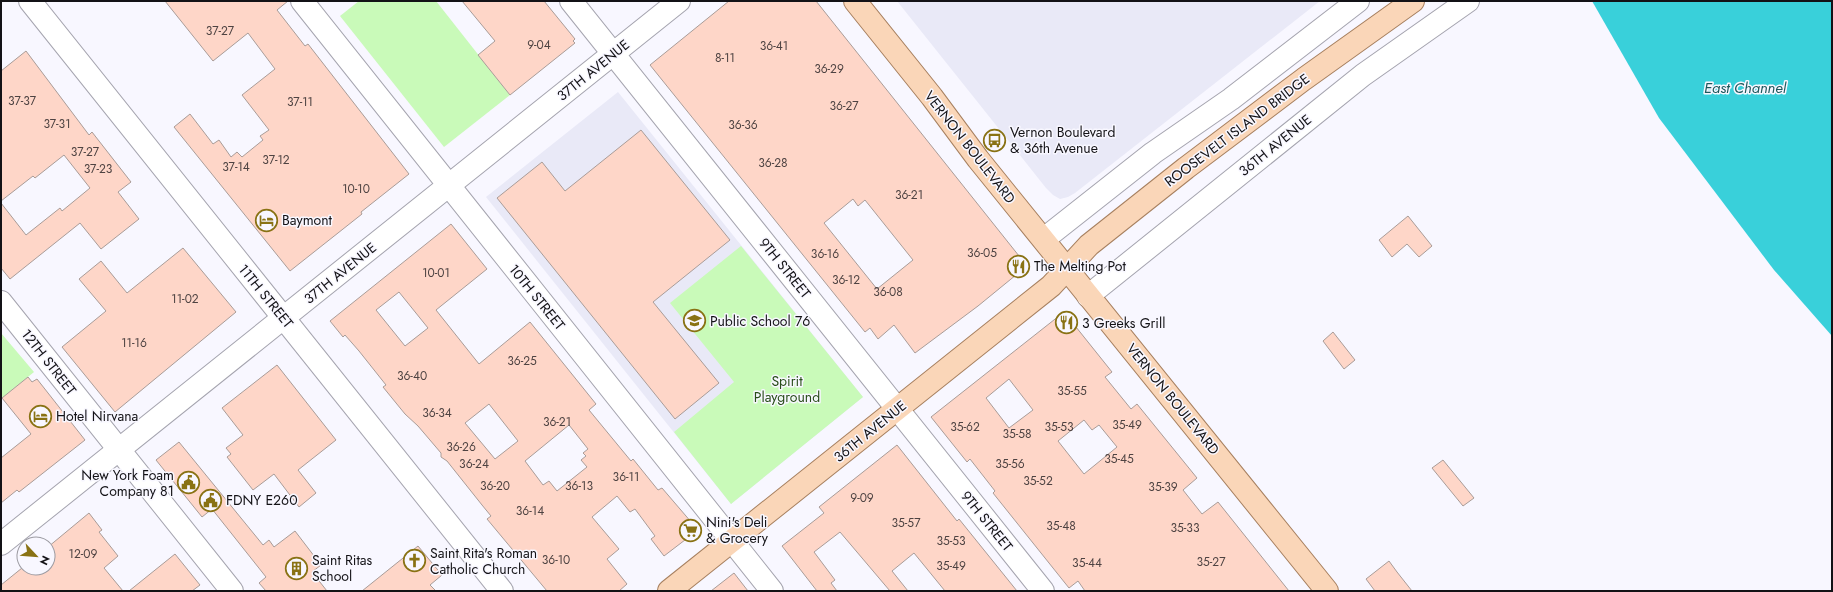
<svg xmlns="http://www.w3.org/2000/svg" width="1833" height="592" font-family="Jost,sans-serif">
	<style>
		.built { fill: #e9e9f7 }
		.green { fill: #c9fab9 }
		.water { fill: #39d0da }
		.building { fill: #fed6c8; stroke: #a99c98; fill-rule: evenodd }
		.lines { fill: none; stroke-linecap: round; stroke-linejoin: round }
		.minor-casing { stroke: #a5a4af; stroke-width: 24 }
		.major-casing { stroke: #a78060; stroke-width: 24 }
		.minor { stroke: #fff; stroke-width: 22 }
		.major { stroke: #fad6b8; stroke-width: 22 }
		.labels { text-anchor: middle; stroke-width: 3; stroke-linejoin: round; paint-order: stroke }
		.number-label { font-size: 12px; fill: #4e4342 }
		.street-label { font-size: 14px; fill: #131216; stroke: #f8f7ff }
		.poi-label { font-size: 14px; fill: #131216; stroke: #f8f7ff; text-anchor: start }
		.park-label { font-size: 14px; fill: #284d19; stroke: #f8f7ff }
		.water-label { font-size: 15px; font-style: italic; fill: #1c585c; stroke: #f8f7ff }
	</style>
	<rect width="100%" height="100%" fill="#f8f7ff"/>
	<g class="built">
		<path d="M897,1H1320L1075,193L1068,197L1060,199L1053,195L1046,188Z"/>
		<path d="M618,92L863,397L731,504L486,197Z"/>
	</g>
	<g class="green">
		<path d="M359,1H436L510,95L444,147L340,16Z"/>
		<path d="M741,246L863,397L731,504L674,432L734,382L670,303Z"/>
		<path d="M1,333L34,372L1,399Z"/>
	</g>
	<path class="water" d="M1592,1H1832V336L1774,270L1659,118Z"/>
	<g class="building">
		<path d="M165,1H288L277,10L305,46L308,44L409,174L361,212L362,214L290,271L174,127L190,114L213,144L219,140L231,157L237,152L242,157L263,140L260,136L269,130L242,95L275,69L248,33L213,61Z"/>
		<path d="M462,1H544L575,39L573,41L575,43L510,95L478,55L495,41Z"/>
		<path d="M729,1H816L1027,266L978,306L915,353L894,325L878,339L870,328L865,332L650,65ZM853,199L858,206L865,200L913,260L877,289L824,223Z"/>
		<path d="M26,51L89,135L92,132L131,182L118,192L139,219L101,249L80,223L10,279L1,268V203L26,235L60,208L62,211L90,188L64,155L35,178L33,176L1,201V71Z"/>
		<path d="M641,130L730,240L653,302L719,383L675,419L497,198L542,162L565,191Z"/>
		<path d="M1408,216L1432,246L1419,257L1407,244L1392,257L1379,240Z"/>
		<path d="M451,224L487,269L436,310L479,364L530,322L596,404L589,410L631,461L633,459L658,490L662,488L698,530L664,556L651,539L655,536L635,509L630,512L617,496L592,517L619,549L607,559L627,584L619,591H547L487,519L491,516L482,505L447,461L441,457V453L418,426L405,414L383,387L386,385L359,351L345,335L343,337L330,321ZM399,292L428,328L405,346L376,310ZM489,404L518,441L495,459L465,423ZM569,425L588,449L583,453L586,456L581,460L587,467L557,491L549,481L543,485L525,461Z"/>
		<path d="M183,248L236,312L115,412L62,347L106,311L79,279L101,261L127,293Z"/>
		<path d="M1064,312L1112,372L1105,377L1131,409L1137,404L1197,478L1183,490L1202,514L1218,502L1289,591H1085L1078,581L1069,588L993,493L995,491L970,459L967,462L931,417ZM1009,379L1033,410L1009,428L986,398ZM1084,420L1092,430L1099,425L1117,447L1084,474L1058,441Z"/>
		<path d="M1333,332L1355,360L1344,369L1323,341Z"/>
		<path d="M277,365L336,440L298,470L316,493L299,507L274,474L253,490L227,457L231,454L226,448L243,435L222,408Z"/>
		<path d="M28,377L32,382L37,379L85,440L19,492L17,490L1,503V458L31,434L2,398Z"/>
		<path d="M179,442L263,545L269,540L274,547L295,531L321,565L312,572L327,591H266L259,583L266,577L212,509L202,517L156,460Z"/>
		<path d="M897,445L957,521L959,519L1017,591H945L914,553L892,571L908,591H890L840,532L814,552L835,580L831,583L837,591H817L782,546L824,513L819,507Z"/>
		<path d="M1443,460L1474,498L1463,506L1432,468Z"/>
		<path d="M89,513L102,530L99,532L118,556L104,568L123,591H1V585L22,568H48V547Z"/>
		<path d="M418,546L442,575L430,585L436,591H362Z"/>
		<path d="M175,554L200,585L192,591H129Z"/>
		<path d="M1389,561L1397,572L1412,591H1375L1366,579Z"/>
		<path d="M734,573L748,591H711Z"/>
	</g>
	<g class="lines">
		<defs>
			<g id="minor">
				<path d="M30,1L502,591"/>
				<path d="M302,1L772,591"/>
				<path d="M571,1L1043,591"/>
				<path d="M1044,239L1153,153L1231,99L1358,1"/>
				<path d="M1088,296L1363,75L1468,1"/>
				<path d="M1,302L232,591"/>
				<path d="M1,544L679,1"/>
			</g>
			<g id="major">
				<path d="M855,1L932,97L978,159L1327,591"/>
				<path d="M669,591L1051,286L1089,245L1186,168L1304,79L1413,1"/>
			</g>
		</defs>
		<use href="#minor" class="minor-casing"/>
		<use href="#major" class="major-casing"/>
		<use href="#minor" class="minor"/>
		<use href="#major" class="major"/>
	</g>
	<defs>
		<symbol id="bus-ring" viewBox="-11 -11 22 22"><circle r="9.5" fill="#f8f7ff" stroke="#897214" stroke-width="1.5"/><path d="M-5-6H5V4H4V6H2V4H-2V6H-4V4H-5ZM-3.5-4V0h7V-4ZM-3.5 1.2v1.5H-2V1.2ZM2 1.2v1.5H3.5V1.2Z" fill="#897214"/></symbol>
		<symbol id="hotel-ring" viewBox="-11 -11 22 22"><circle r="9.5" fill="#f8f7ff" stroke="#897214" stroke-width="1.5"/><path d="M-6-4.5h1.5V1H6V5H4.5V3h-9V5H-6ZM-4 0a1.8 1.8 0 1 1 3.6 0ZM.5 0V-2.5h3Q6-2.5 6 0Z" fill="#897214"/></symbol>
		<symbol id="restaurant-ring" viewBox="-11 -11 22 22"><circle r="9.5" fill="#f8f7ff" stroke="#897214" stroke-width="1.5"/><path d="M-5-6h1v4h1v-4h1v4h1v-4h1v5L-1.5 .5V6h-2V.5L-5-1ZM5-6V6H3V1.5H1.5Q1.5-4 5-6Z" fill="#897214"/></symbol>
		<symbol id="school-ring" viewBox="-11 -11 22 22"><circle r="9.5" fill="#f8f7ff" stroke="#897214" stroke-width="1.5"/><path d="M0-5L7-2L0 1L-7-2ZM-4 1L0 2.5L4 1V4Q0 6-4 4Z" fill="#897214"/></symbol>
		<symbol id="civic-ring" viewBox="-11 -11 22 22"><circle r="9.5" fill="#f8f7ff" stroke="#897214" stroke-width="1.5"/><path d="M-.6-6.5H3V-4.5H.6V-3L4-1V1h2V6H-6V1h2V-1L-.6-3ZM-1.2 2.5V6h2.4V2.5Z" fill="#897214"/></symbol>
		<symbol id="supermarket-ring" viewBox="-11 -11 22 22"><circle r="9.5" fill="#f8f7ff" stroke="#897214" stroke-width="1.5"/><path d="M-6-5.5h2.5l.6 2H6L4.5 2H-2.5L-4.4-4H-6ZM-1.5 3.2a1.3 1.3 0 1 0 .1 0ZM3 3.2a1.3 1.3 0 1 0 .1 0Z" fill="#897214"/></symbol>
		<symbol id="church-ring" viewBox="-11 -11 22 22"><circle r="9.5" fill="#f8f7ff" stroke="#897214" stroke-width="1.5"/><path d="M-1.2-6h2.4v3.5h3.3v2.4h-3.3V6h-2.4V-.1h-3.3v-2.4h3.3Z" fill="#897214"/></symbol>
		<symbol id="building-ring" viewBox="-11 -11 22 22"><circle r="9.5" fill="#f8f7ff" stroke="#897214" stroke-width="1.5"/><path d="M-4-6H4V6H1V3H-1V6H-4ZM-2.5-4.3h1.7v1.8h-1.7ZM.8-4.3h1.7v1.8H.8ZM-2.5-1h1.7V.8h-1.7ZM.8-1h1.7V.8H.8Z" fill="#897214"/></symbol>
	</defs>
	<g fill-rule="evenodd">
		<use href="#bus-ring" x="982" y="128" width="25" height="25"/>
		<use href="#hotel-ring" x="254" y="208" width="25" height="25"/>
		<use href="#restaurant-ring" x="1006" y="254" width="25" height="25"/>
		<use href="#school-ring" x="682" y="308" width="25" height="25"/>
		<use href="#restaurant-ring" x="1054" y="310" width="25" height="25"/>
		<use href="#hotel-ring" x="28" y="404" width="25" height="25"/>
		<use href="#civic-ring" x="176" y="470" width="25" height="25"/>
		<use href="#civic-ring" x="198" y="488" width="25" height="25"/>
		<use href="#supermarket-ring" x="678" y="518" width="25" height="25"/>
		<use href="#church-ring" x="402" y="548" width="25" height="25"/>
		<use href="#building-ring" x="284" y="556" width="25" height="25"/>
	</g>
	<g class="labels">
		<g class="number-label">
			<text x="220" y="35">37-27</text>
			<text x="539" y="49">9-04</text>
			<text x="774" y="50">36-41</text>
			<text x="725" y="62">8-11</text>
			<text x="829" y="73">36-29</text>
			<text x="22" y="105">37-37</text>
			<text x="300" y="106">37-11</text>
			<text x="844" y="110">36-27</text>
			<text x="57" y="128">37-31</text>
			<text x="743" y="129">36-36</text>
			<text x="85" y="156">37-27</text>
			<text x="276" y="164">37-12</text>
			<text x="773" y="167">36-28</text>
			<text x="236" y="171">37-14</text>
			<text x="98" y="173">37-23</text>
			<text x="356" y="193">10-10</text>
			<text x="909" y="199">36-21</text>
			<text x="982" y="257">36-05</text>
			<text x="825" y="258">36-16</text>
			<text x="436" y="277">10-01</text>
			<text x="846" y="284">36-12</text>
			<text x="888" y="296">36-08</text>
			<text x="185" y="303">11-02</text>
			<text x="134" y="347">11-16</text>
			<text x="522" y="365">36-25</text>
			<text x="412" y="380">36-40</text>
			<text x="1072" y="395">35-55</text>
			<text x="437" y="417">36-34</text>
			<text x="557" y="426">36-21</text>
			<text x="1127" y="429">35-49</text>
			<text x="965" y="431">35-62</text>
			<text x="1059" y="431">35-53</text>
			<text x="1017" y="438">35-58</text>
			<text x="461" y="451">36-26</text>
			<text x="1119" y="463">35-45</text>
			<text x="474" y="468">36-24</text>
			<text x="1010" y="468">35-56</text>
			<text x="626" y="481">36-11</text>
			<text x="1038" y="485">35-52</text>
			<text x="495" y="490">36-20</text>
			<text x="579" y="490">36-13</text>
			<text x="1163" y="491">35-39</text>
			<text x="862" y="502">9-09</text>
			<text x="530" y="515">36-14</text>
			<text x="906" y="527">35-57</text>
			<text x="1061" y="530">35-48</text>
			<text x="1185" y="532">35-33</text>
			<text x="951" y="545">35-53</text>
			<text x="83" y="558">12-09</text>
			<text x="556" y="564">36-10</text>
			<text x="1211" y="566">35-27</text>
			<text x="1087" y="567">35-44</text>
			<text x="951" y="570">35-49</text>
		</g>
		<g class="street-label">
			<text transform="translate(593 70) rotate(-39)" y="5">37TH AVENUE</text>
			<text transform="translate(1237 130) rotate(-37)" y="5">ROOSEVELT ISLAND BRIDGE</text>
			<text transform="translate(1275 145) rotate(-39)" y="5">36TH AVENUE</text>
			<text transform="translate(970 147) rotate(52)" y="5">VERNON BOULEVARD</text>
			<text transform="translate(785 268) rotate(51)" y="5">9TH STREET</text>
			<text transform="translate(340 273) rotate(-39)" y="5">37TH AVENUE</text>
			<text transform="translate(266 296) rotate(51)" y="5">11TH STREET</text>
			<text transform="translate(537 297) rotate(51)" y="5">10TH STREET</text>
			<text transform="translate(49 362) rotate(52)" y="5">12TH STREET</text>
			<text transform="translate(1173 399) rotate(51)" y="5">VERNON BOULEVARD</text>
			<text transform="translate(870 431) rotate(-39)" y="5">36TH AVENUE</text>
			<text transform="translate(987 521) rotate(51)" y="5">9TH STREET</text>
		</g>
		<g class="poi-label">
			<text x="1010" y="137">Vernon Boulevard<tspan x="1010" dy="16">&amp; 36th Avenue</tspan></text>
			<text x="282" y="225">Baymont</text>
			<text x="1034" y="271">The Melting Pot</text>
			<text x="710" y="326">Public School 76</text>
			<text x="1082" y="328">3 Greeks Grill</text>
			<text x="56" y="421">Hotel Nirvana</text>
			<text x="174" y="480" text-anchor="end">New York Foam<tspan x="174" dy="16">Company 81</tspan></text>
			<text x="226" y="505">FDNY E260</text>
			<text x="706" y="527">Nini's Deli<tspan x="706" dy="16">&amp; Grocery</tspan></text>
			<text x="430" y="558">Saint Rita's Roman<tspan x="430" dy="16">Catholic Church</tspan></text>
			<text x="312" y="565">Saint Ritas<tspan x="312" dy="16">School</tspan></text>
		</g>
		<g class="park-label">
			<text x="787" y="386">Spirit<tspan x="787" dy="16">Playground</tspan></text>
		</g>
		<g class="water-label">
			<text x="1745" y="93">East Channel</text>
		</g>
	</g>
	<rect width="1833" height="592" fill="none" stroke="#131216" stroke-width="4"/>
	<g transform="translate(36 556) rotate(116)"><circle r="19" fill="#f8f7ff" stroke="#9c9ba2"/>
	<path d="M0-3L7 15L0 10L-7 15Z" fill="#897214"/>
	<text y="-6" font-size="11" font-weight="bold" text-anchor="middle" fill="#131216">N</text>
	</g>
</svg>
